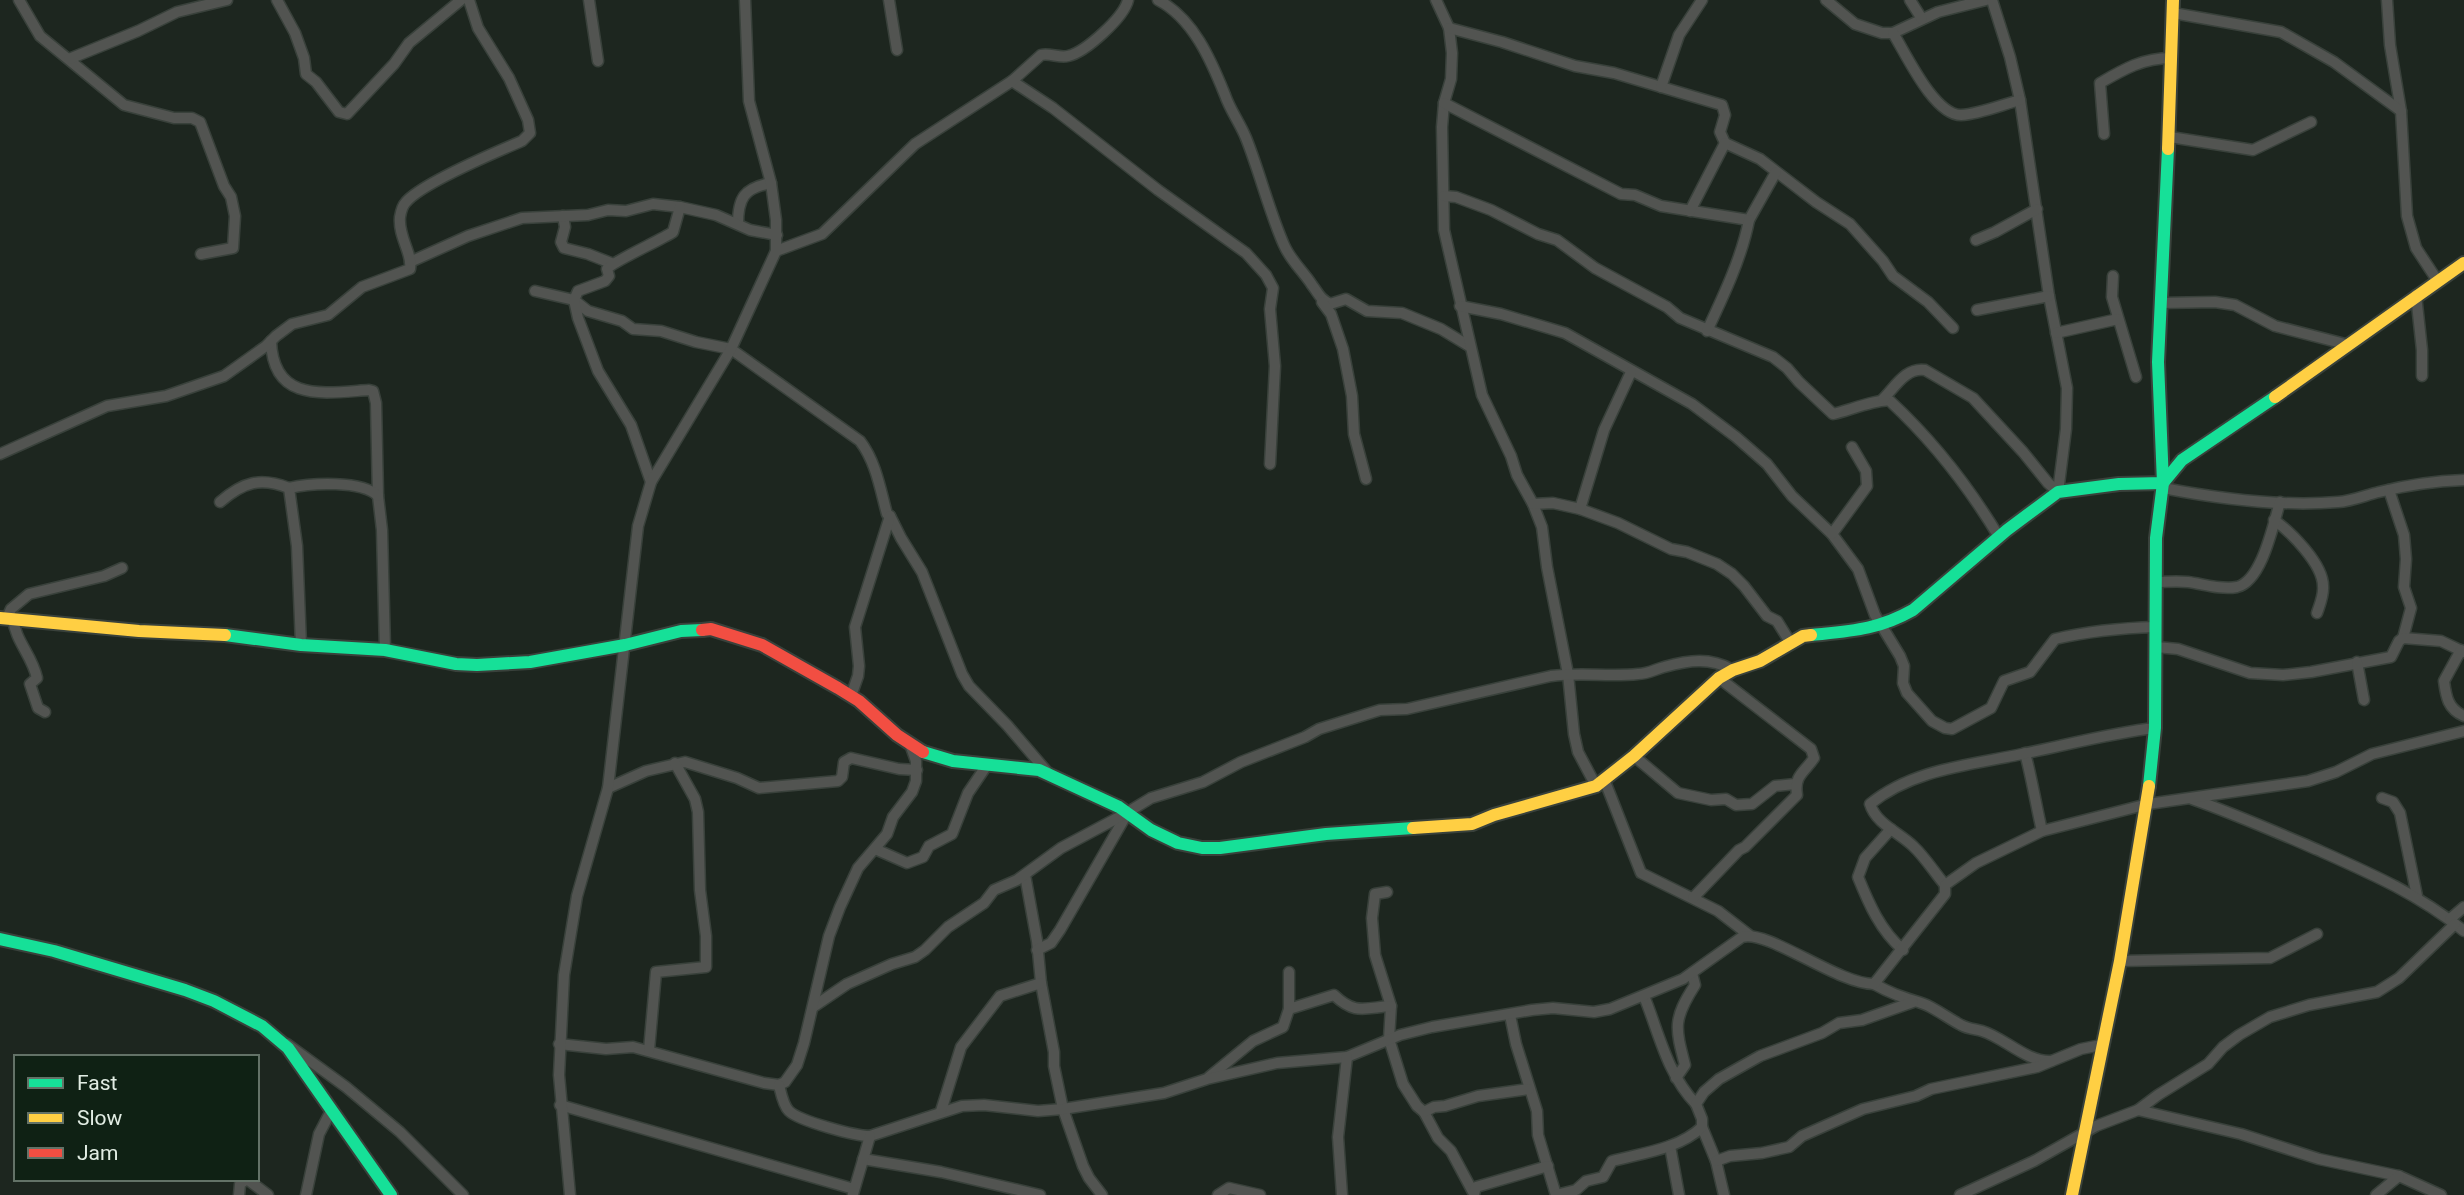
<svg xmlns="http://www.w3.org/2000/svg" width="2464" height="1195" font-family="Roboto,sans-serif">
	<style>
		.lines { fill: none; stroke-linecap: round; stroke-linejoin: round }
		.street-casing { stroke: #39413b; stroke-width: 13 }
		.fast-casing { stroke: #39413b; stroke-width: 16 }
		.slow-casing { stroke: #39413b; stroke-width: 16 }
		.jam-casing { stroke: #39413b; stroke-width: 16 }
		.street { stroke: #525451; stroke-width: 10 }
		.fast { stroke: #16e098; stroke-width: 12 }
		.slow { stroke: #ffcf43; stroke-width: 12 }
		.jam { stroke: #f24e42; stroke-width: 12 }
	</style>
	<rect width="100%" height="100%" fill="#1d261f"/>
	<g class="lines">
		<defs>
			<g id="street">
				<path d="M19,0L40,36L124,105L174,118H192L200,122L224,186L231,197L235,216L233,248L201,254"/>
				<path d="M277,0L295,33L304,58L306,74L316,82L339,112L347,114L394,64L409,43L461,0"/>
				<path d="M589,0L598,61"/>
				<path d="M889,0L897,50"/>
				<path d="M1158,0C1193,18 1211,60 1225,95C1230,110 1240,123 1246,138C1260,173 1269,211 1284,245C1291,261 1303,271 1312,285C1319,294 1319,298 1330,304L1346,299L1367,311L1402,313L1441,329L1469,346"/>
				<path d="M1436,0L1449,28L1452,53L1451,79L1444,103L1442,127L1444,230L1482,395L1511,456L1517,475L1533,504L1542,527L1547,567L1568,674L1574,734L1578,752L1596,786"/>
				<path d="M1826,0L1855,24L1882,33H1893L1938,12L1986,0"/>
				<path d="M1910,0L1922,19"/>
				<path d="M1992,0L2010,57L2020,100L2049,296L2067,388L2066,429L2058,492"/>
				<path d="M2387,0L2390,45L2401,111L2407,216L2416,248L2437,280"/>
				<path d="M2173,13L2281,32L2334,62L2401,111"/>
				<path d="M1449,28L1502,42L1575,66L1614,73L1722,105L1725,115L1720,132L1725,143L1760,159L1816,202L1850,224L1883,261L1893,276L1928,302L1953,328"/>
				<path d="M1893,33C1906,54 1934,115 1961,115C1980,114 2001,105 2020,100"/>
				<path d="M69,59L138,31L177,12L227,0"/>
				<path d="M1012,81L1053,108L1158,190L1246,253L1266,275L1273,288L1270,309L1275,366L1270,464"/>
				<path d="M1661,87L1679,35L1702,0"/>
				<path d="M1444,103L1621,194L1635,195L1661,206L1749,220L1776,172"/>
				<path d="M2104,134L2100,83C2124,69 2143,58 2171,58"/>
				<path d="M2170,137L2253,150L2311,122"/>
				<path d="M1444,196L1456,197L1491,210L1538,234L1557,240L1595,268L1667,307L1680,318L1773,357L1787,368L1799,382L1833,414C1847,411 1880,398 1890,401C1933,441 1969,487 1999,537"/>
				<path d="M1690,211L1725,143"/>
				<path d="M563,216L565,227L561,242L564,248L588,254L611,263"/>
				<path d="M738,224C738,198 744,188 771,183"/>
				<path d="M1976,240L1995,232L2037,209"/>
				<path d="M776,251L822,234L915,144L1012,81L1041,55C1050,53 1059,58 1068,56C1086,52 1124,17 1128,0"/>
				<path d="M410,262L468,236L522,218L588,215L608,210L626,211L653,204L680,207L716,215L750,230L777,235"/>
				<path d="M2113,276L2112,297L2136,377"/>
				<path d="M535,291L574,300L588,311L622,321L633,329L661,331L696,342L731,349L860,441C876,462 880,488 887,514L890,516L901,538L922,572L962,674L969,686L1007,725L1049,774"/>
				<path d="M2416,295L2422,350V376"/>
				<path d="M1322,302L1331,314L1343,349L1352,396L1354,434L1366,479"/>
				<path d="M2160,303L2215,302L2235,305L2275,326L2349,345"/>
				<path d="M1460,306L1501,314L1565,333L1692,404L1736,437L1767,464L1792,496L1832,534L1858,569L1875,615L1900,656L1904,666L1903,683L1907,693L1932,721L1945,728L1952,729L1991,708L2004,681L2030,672L2055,639C2089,631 2121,628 2156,627"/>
				<path d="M1977,310L2049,296"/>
				<path d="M1707,331C1723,297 1742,257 1749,220"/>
				<path d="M2056,333L2118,319"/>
				<path d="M271,341C273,403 324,393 369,390L373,391L376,403L378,496L382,530L385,650"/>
				<path d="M1883,399C1895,387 1906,367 1925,370L1973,398L2023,452L2048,483L2058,492"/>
				<path d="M0,454L107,406L166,396L224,376L266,346L276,336L292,324L328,315L362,287L410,269C413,254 398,237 400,217C401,211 402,206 406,202C422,183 496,152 522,141L530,133L528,120L509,78L478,28L469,0"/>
				<path d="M651,482L631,425L598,371L578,318L574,300L578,291L605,281L609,276L607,269C612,262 661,240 673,232L680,207"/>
				<path d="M289,488C311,483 362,480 378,496"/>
				<path d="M2163,488C2220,499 2280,507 2338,502C2352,501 2366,495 2379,492C2407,485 2436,481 2464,480"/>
				<path d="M2389,490L2404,535L2406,559L2404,587L2411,608L2403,638"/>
				<path d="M220,502C243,482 260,477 289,488L297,546L301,645"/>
				<path d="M1533,504L1553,503L1580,509L1618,523L1671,549L1687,552L1717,564L1732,574L1744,586L1767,616L1777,621L1790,642"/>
				<path d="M1580,509L1604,430L1631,372"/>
				<path d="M2274,520C2291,532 2323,564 2323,586C2324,595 2320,604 2317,613"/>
				<path d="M1832,534L1867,486L1866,471L1852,447"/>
				<path d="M2155,582C2166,582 2177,581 2188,582C2203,584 2221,590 2237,587C2262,581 2273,525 2280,502"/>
				<path d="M7,618L11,609L29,594L104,576L122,568"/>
				<path d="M13,618C15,641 32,655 37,678L30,684L38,708L45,712"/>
				<path d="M2156,647L2178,649L2250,673L2283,675L2311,672L2391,657L2399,641L2403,638L2441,641L2464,652"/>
				<path d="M2461,650L2444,681C2446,697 2448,709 2464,716"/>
				<path d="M2357,662L2364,700"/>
				<path d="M851,696L858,676L859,666L855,627L890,516"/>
				<path d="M2025,753C2032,779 2036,805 2042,831"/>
				<path d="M1634,756L1678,793L1711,800L1726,799L1736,805L1752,804L1775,786L1795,784"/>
				<path d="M1604,779L1641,873L1718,911L1749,935"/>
				<path d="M608,788L646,771L685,762L737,778L759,788L838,781L842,777L844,762L851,758L899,769L917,770"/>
				<path d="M2382,798L2393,802L2400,813L2417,896"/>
				<path d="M2192,799C2235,814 2276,832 2318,850C2372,874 2418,894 2464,931"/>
				<path d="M1891,829L1865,858L1858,877C1869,904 1880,930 1903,950"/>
				<path d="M875,849L907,863L923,857L929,846L952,834L968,793L987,765"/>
				<path d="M1025,875L1037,941L1041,983L1054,1052V1066L1063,1109L1083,1166L1089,1178L1102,1195"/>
				<path d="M1945,885C1934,872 1925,857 1913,846C1900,833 1876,824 1870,804C1913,769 1970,765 2022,754C2067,745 2110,733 2155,728"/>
				<path d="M1387,892L1375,894L1372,918L1375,955L1391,1006L1389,1039L1403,1084L1417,1106L1424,1112L1438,1138L1451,1151L1473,1192"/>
				<path d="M1693,898L1739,850L1745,847L1797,795C1794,775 1804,773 1814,758L1811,749L1719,678"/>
				<path d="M2450,919L2464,907"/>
				<path d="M1037,950L1051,943L1060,930L1128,812L1151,798L1203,782L1241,762L1305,737L1319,729L1380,710L1407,709L1551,676C1580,672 1609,677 1638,674C1648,674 1656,669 1664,667C1689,660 1710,657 1733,670"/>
				<path d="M2120,961L2270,958L2317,934"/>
				<path d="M1874,984C1894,995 1903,997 1924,1004C1933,1007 1951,1020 1961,1025C1968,1029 1975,1029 1982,1031C2005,1038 2026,1062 2051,1061"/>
				<path d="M1644,996C1659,1033 1667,1074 1696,1104"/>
				<path d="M813,1007L847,984L892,964L915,957L925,950L948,927L984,903L994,890L1017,880L1061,848L1125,814"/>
				<path d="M1289,1009L1334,995C1355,1015 1364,1008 1391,1006"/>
				<path d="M1510,1015L1516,1044L1537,1111L1538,1135L1556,1195"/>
				<path d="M287,1044L346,1087L400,1132L463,1195"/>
				<path d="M559,1044L606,1049L633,1047L764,1083L779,1085L785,1082L797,1065L804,1043L829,936L840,907L858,868L887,834L893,817L912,792L916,781V761L910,744"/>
				<path d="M649,1050L656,972L706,967V936L700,890L698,812L695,799L675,763"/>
				<path d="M1209,1077L1253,1041L1283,1027L1289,1009V972"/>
				<path d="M1676,1078L1685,1065C1675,1027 1673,1019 1695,985L1692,973"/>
				<path d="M779,1085C781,1093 783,1105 789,1111C799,1121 855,1136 870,1136L962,1106L984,1105L1038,1111L1063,1109L1164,1093L1207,1079L1277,1063L1347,1057L1400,1035L1432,1027L1532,1010L1553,1008L1594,1012L1610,1009L1683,979L1742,937C1768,929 1837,984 1874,984L1945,894V885L1976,863L2042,831L2148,804L2308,781L2336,772L2372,754L2464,731"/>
				<path d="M560,1105L854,1189"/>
				<path d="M2138,1110L2241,1134L2319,1159L2399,1176L2441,1195"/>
				<path d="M941,1111L961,1047L1000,996L1041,983"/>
				<path d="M1424,1112L1434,1107L1445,1106L1478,1096L1529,1089"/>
				<path d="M1702,1127L1716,1161L1724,1195"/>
				<path d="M1670,1146L1679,1195"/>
				<path d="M863,1159L941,1172L1040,1195"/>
				<path d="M1716,1161L1730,1156L1762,1153L1789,1147L1802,1136L1863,1109L1916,1096L1931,1089L2037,1067L2081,1049L2101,1045"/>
				<path d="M853,1194L870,1136"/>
				<path d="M1474,1194L1476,1187L1548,1166"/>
				<path d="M239,1195L240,1184L247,1179L268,1195"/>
				<path d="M306,1195L319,1134L331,1111"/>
				<path d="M570,1195L559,1075L564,975L577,896L608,788L638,526L651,482L731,349L776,251V220L771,183L749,101L745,0"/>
				<path d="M1218,1195L1229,1188L1260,1195"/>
				<path d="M1342,1195L1338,1137L1347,1057"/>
				<path d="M1556,1195L1576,1190L1586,1181L1603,1177L1612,1161C1642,1153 1679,1149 1702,1127V1119L1696,1104L1704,1092L1719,1079L1760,1056L1822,1033L1839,1023L1862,1020L1913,1002"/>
				<path d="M1960,1195L2034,1161L2096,1126L2138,1110L2158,1095L2208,1064L2223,1047L2239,1035L2270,1017L2309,1005L2377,992L2399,978L2455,924"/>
				<path d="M2376,1195L2399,1176"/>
			</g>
			<g id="fast">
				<path d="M225,635L301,645L385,650L456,664L477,665L530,662L625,645L681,631L702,630"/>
				<path d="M1811,635C1850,631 1878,630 1913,610L2007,530L2058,492L2119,484L2163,483L2158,362L2168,149"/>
				<path d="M923,752L953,761L1039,770L1119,807L1151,830L1178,843L1202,848H1220L1326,834L1413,828"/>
				<path d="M2149,786L2155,728L2156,538L2163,483L2182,460L2275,397"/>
				<path d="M0,939L54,951L185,990L214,1001L262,1026L288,1048L391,1195"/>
			</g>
			<g id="slow">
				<path d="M2168,149L2173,0"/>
				<path d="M2275,397L2464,263"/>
				<path d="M0,618L139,631L225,635"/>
				<path d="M1413,828L1472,824L1494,815L1596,786L1634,756L1719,678L1733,670L1760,661L1803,636L1811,635"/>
				<path d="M2072,1195L2120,961L2149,786"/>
			</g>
			<path id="jam" d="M702,630L711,629L762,645L838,688L859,701L897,735L923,752"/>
		</defs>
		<use href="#street" class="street-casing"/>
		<use href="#fast" class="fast-casing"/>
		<use href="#slow" class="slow-casing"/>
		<use href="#jam" class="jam-casing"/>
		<use href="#street" class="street"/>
		<use href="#fast" class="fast"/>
		<use href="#slow" class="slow"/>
		<use href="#jam" class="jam"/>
	</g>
	<rect x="14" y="1055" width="245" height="126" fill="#0f2114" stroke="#637267" stroke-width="2"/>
	<rect x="28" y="1078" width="35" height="10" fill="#16e098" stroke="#637267" stroke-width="2"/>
	<text x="77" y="1090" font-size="21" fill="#e1ece3">Fast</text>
	<rect x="28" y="1113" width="35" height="10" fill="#ffcf43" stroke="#637267" stroke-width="2"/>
	<text x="77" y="1125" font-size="21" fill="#e1ece3">Slow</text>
	<rect x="28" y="1148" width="35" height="10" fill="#f24e42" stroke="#637267" stroke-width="2"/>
	<text x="77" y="1160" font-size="21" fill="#e1ece3">Jam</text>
</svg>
